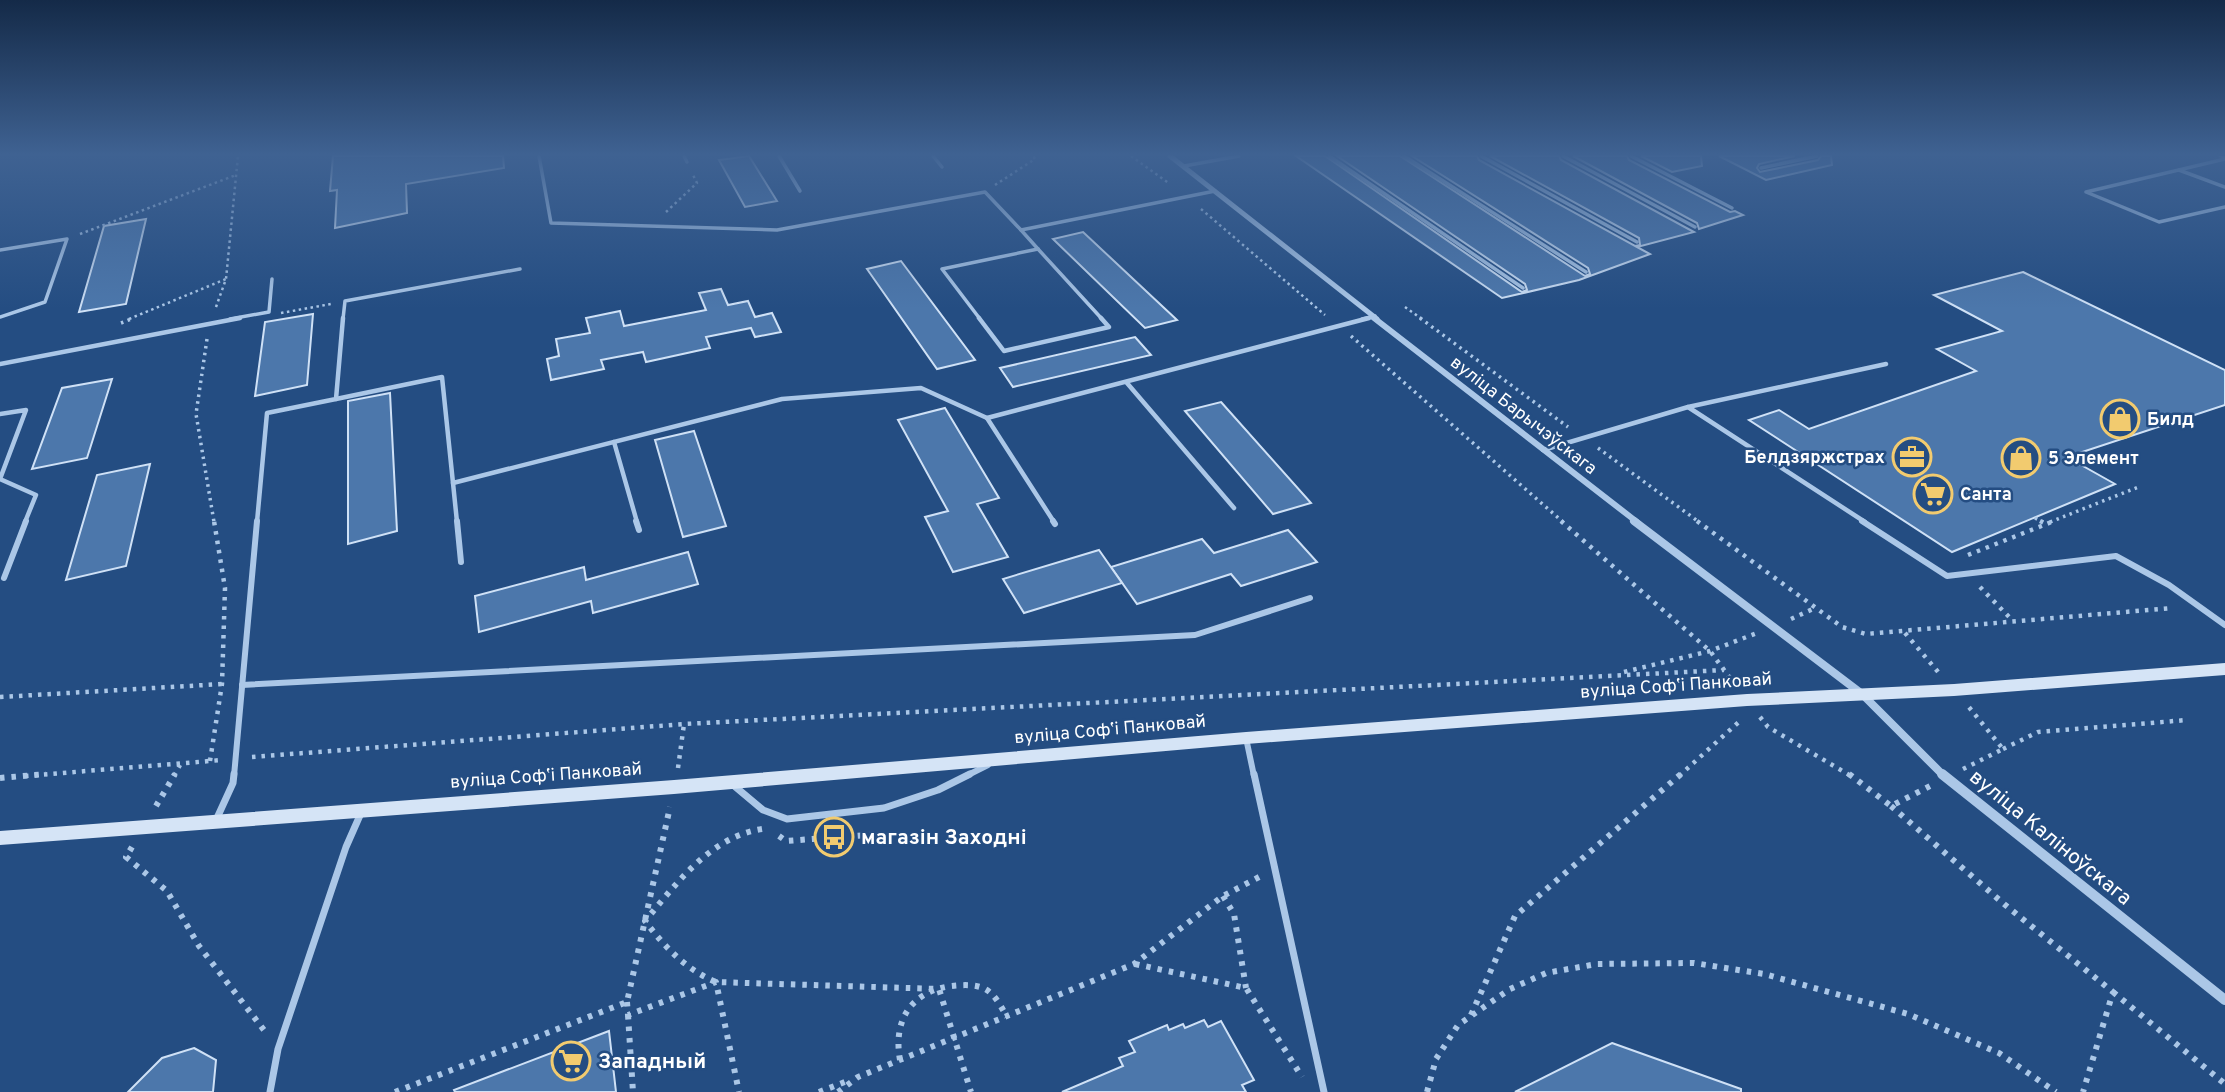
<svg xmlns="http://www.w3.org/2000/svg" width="2225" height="1092" font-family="Overpass,sans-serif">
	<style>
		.building { fill: #4c77ab; stroke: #cfe1f6; stroke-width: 2 }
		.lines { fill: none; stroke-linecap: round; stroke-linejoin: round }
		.path-far3 { stroke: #abc7e7; stroke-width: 2.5; stroke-dasharray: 2.5 3.5; stroke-linecap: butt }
		.path-far2 { stroke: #abc7e7; stroke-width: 3.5; stroke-dasharray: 2.5 4.5; stroke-linecap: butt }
		.path-far1 { stroke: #abc7e7; stroke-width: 4.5; stroke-dasharray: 3.5 6; stroke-linecap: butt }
		.path { stroke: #abc7e7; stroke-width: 6; stroke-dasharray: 4.5 7; stroke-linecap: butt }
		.service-far3 { stroke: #abc7e7; stroke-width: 3.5 }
		.service-far2 { stroke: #abc7e7; stroke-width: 4.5 }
		.service-far1 { stroke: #abc7e7; stroke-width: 6 }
		.service { stroke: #abc7e7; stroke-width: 7 }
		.minor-far3 { stroke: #abc7e7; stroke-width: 5 }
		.minor-far2 { stroke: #abc7e7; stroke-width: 6 }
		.minor-far1 { stroke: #abc7e7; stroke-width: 8 }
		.minor { stroke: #abc7e7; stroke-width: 10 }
		.secondary { fill: #d5e4f6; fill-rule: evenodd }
		.primary { fill: #edf4fd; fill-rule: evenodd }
		.labels { text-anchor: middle; stroke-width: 5; stroke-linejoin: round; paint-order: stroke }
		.street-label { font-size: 18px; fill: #fff; stroke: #244d82 }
		.poi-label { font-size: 18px; font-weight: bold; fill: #fff; stroke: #244d82; text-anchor: start }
		.near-poi-label { font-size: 21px; font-weight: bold; fill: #fff; stroke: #244d82; text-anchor: start }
		.near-street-label { font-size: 21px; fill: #fff; stroke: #244d82 }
	</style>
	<rect width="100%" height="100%" fill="#244d82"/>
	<g class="building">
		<path d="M333,156H503L504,168L406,184L407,213L335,228L337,190L330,191Z"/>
		<path d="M749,156L777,201L745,207L719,160Z"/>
		<path d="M1296,156H1325L1522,292L1527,290L1525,284L1337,156H1400L1585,276L1590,274L1588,268L1412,156H1477L1479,160L1635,246L1640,245L1639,238L1490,156H1559L1561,160L1694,232L1637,247L1650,254L1579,280L1502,298Z"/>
		<path d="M1573,156H1627L1629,160L1730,212L1735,211L1743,215L1699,229L1697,223Z"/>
		<path d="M1641,156H1701L1702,166L1672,172Z"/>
		<path d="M1719,156H1795L1759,164L1757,168L1760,172L1818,160L1821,156H1831L1832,165L1766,180Z"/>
		<path d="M146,219L126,304L79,312L104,226Z"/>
		<path d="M1083,232L1177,320L1145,328L1053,239Z"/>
		<path d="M901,261L975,360L937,369L867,269Z"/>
		<path d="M2023,272L2225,370V405L2067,457L2115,484L1952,552L1749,420L1779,410L1809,429L1976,371L1937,349L2002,331L1934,295Z"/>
		<path d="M721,289L728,305L748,301L755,317L772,313L781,332L755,337L751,328L706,337L710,348L646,362L643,352L601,360L604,369L551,380L547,359L559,356L556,339L590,333L586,318L620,311L624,326L706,310L699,293Z"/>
		<path d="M313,314L307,385L255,396L265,322Z"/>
		<path d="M1135,337L1151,355L1013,387L1000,368Z"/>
		<path d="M112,379L87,458L32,469L62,388Z"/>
		<path d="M390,393L397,531L348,544V401Z"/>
		<path d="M1221,402L1311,503L1273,514L1185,411Z"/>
		<path d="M945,408L999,498L977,504L1008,557L953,572L925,517L948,511L898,420Z"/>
		<path d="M694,431L726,526L683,537L655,440Z"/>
		<path d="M150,464L126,566L66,580L97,475Z"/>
		<path d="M1288,530L1317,562L1241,586L1231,574L1137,604L1111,567L1202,539L1214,553Z"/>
		<path d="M1099,550L1122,583L1024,613L1003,579Z"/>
		<path d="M688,552L698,584L593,613L591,601L479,632L475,596L584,567L586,580Z"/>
		<path d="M1204,1020L1208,1027L1221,1021L1254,1080L1242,1085L1246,1092H1062L1123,1066L1119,1058L1135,1052L1129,1041L1167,1025L1169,1030L1183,1024L1185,1028Z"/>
		<path d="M609,1031L616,1092H455L454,1090Z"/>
		<path d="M1612,1043L1741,1089V1092H1515Z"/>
		<path d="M194,1048L216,1060L213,1092H128L162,1058Z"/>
	</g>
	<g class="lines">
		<g class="path-far3">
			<path d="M1131,156L1170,184"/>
			<path d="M995,185L1035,159L1033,156"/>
			<path d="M1201,209L1325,315"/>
			<path d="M666,212L697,183L692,173"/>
			<path d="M80,234L236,175"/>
			<path d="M216,307L226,279L238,156"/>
			<path d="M1405,307L1422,319"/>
			<path d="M281,313L331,304"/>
			<path d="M129,319L226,279"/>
		</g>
		<g class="path-far2">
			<path d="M1420,318L1568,427"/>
			<path d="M121,323L134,318"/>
			<path d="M1351,336L1563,522"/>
			<path d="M207,339L196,414L214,522"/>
			<path d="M1598,448L1699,522"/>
			<path d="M2035,518L2043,522"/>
			<path d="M2050,522L2141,486"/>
		</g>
		<g class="path-far1">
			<path d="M1561,521L1710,651L1733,682"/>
			<path d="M1697,521L1842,627L1866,634L2172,608"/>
			<path d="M2040,521L2046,524"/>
			<path d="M1968,555L2054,521"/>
			<path d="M1980,587L2013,621"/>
			<path d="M1791,619L1815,608"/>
			<path d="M1905,633L1939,673"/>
			<path d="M1624,672L1710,651L1757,633"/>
			<path d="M0,697L222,684"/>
			<path d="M1760,717L1768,727L1851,776"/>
			<path d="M2003,749L2038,732L2187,720"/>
			<path d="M252,757L684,724L1724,670"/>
			<path d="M210,761L222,684L225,588L214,521"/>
			<path d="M678,768L684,724"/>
			<path d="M1963,769L2003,749L1968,706"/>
			<path d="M25,776L222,760"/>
			<path d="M174,776L180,765"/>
			<path d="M1679,776L1741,720"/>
		</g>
		<g class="path">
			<path d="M1849,774L1891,806L1930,786"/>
			<path d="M0,778L46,774"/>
			<path d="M156,806L175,774"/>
			<path d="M1891,806L2004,904L2113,992L2083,1092"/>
			<path d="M762,829C710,837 677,883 645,921C665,947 685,969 716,982L939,989L971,1092"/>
			<path d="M779,836L786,841L881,834"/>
			<path d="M132,847L126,857L167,891L199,946L267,1034"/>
			<path d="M1223,896L1234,914L1246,988"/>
			<path d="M1135,964L1246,988L1302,1077"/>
			<path d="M2113,992L2225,1084"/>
			<path d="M627,1002L628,1015L716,982L739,1092"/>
			<path d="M628,1015L633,1092"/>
			<path d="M1471,1015L1515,916L1681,774"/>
			<path d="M900,1060C893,1021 910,992 951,986C961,985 973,984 983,988C995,993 1001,1007 1007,1017"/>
			<path d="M395,1092L627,1002L670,807"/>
			<path d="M819,1092L850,1080"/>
			<path d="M838,1092L858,1077L1134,964L1223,896L1261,876"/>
			<path d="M1427,1092L1436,1059L1458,1025L1510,989L1546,973L1597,964L1694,963L1764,974L1908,1014L1999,1053L2056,1092"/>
		</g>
		<g class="service-far3">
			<path d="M539,156L551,223L777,230L985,192L1021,230"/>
			<path d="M684,156L687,162"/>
			<path d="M779,156L800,191"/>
			<path d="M933,156L942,167"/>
			<path d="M1329,156L1523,288"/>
			<path d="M1404,156L1586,272"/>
			<path d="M1481,156L1637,242"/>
			<path d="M1563,156L1695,227"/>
			<path d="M1631,156L1732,208"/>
			<path d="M2225,159L2086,192L2159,222L2225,207"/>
			<path d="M1184,166L1239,156"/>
			<path d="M1761,168L1817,156"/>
			<path d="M2179,170L2225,187"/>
			<path d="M1038,249L1102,319"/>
			<path d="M1038,249L1021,230L1215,191"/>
			<path d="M0,250L67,239L45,302L0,317"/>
			<path d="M230,319L269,312L272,279"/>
			<path d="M343,319L345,301L520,269"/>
			<path d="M980,319L942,269L1038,249"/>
			<path d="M1362,319L1375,316"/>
		</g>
		<g class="service-far2">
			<path d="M979,318L1004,351L1109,327L1101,318"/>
			<path d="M0,364L240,318"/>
			<path d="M1127,383L1234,508"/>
			<path d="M336,399L442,377L453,483L782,399L921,388L987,418L1369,318"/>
			<path d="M1688,407L1865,522"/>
			<path d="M0,414L26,410L0,479L36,495L25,522"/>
			<path d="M987,418L1054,522"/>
			<path d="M614,442L637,522"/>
			<path d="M1543,450L1688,407L1886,364"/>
			<path d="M453,483L457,522"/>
			<path d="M257,522L267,413L336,399L343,318"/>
		</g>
		<g class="service-far1">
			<path d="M457,521L461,562"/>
			<path d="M636,521L639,530"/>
			<path d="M1053,521L1055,524"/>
			<path d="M1862,521L1947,576L2116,556L2169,585L2225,625"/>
			<path d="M4,578L26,521"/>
			<path d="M242,685L1195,635L1310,598"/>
			<path d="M1246,738L1254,776"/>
			<path d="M234,776L257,521"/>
			<path d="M966,776L988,765"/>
		</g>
		<g class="service">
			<path d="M1254,774L1324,1092"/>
			<path d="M732,784L763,810L787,819L884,808L938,790L970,774"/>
			<path d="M217,818L233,783L234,774"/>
			<path d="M270,1092L278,1049L346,847L361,813"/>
		</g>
		<path class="minor-far3" d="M1170,156L1377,319"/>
		<path class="minor-far2" d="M1374,318L1637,522"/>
		<path class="minor-far1" d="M1634,521L1862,694L1944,776"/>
		<path class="minor" d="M1942,774L2225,1000"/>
		<path class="secondary" d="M2225,663V675L1954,696L1747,706L1246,744L674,794L0,845V831L674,780L1246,732L1747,694L1954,684Z"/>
		<path class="primary" d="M2218,156H2225V160Z"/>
	</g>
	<linearGradient id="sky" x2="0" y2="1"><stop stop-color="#142a48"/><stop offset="0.5" stop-color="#3f6292"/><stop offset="1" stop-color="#3f6292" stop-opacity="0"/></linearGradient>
	<rect width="2225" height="309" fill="url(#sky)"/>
	<defs>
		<symbol id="shop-ring" viewBox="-11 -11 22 22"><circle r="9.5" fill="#244d82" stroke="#f2cb6f" stroke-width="1.5"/><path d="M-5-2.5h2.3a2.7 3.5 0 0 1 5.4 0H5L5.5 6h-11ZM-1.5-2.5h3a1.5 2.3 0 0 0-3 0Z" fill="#f2cb6f"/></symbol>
		<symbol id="office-ring" viewBox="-11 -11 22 22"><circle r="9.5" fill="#244d82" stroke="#f2cb6f" stroke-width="1.5"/><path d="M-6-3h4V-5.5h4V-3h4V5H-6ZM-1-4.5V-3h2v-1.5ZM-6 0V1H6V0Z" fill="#f2cb6f"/></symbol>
		<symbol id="supermarket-ring" viewBox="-11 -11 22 22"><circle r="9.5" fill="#244d82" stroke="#f2cb6f" stroke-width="1.5"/><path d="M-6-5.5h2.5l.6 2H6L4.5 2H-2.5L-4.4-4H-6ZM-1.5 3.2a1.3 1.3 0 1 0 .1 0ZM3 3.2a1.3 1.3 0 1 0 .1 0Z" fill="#f2cb6f"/></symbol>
		<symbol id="bus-ring" viewBox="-11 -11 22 22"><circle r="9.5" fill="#244d82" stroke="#f2cb6f" stroke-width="1.5"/><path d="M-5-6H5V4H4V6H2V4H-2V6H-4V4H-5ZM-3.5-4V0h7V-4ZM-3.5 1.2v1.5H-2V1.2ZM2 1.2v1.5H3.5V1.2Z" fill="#f2cb6f"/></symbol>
	</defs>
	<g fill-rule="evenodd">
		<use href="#shop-ring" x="2098" y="397" width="44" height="44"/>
		<use href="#office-ring" x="1890" y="435" width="44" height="44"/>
		<use href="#shop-ring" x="1999" y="436" width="44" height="44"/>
		<use href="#supermarket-ring" x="1911" y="472" width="44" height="44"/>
		<use href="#bus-ring" x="812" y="815" width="44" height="44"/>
		<use href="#supermarket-ring" x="549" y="1039" width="44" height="44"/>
	</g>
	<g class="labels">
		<g class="street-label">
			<text transform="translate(1524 415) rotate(38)" y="6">вуліца Барычэўскага</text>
			<text transform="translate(1676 685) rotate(-4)" y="6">вуліца Софʼі Панковай</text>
			<text transform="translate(1110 729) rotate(-5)" y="6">вуліца Софʼі Панковай</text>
			<text transform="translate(546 775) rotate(-4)" y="6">вуліца Софʼі Панковай</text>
		</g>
		<g class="poi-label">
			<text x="2147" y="425">Билд</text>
			<text x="1885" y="463" text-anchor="end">Белдзяржстрах</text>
			<text x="2048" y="464">5 Элемент</text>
			<text x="1960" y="500">Санта</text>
		</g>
		<g class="near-poi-label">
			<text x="861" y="844">магазін Заходні</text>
			<text x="598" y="1068">Западный</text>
		</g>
		<g class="near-street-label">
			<text transform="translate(2051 837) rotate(39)" y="7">вуліца Каліноўскага</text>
		</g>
	</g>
</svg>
